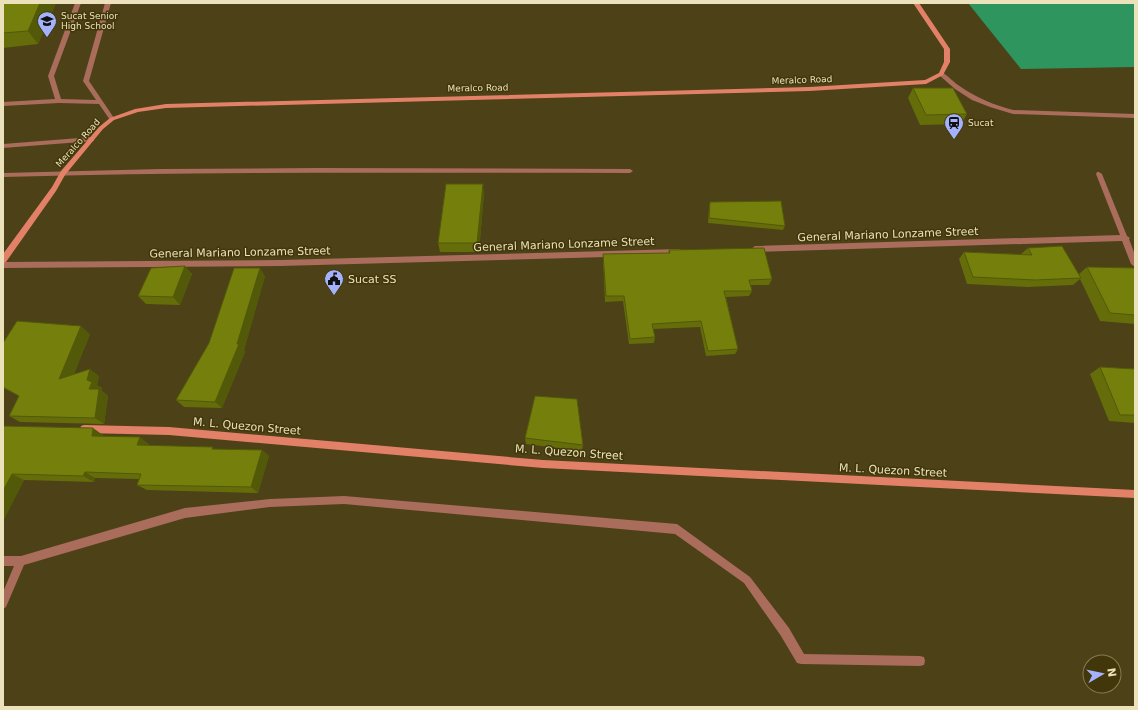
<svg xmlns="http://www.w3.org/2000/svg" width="1138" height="710" font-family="'DejaVu Sans',sans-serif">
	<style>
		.forest { fill: #2f955e }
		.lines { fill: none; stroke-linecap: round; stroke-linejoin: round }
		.service { fill: #aa6c5b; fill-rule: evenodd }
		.minor { fill: #aa6c5b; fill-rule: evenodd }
		.secondary { fill: #e28167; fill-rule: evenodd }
		.wall { fill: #656d0a }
		.shaded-wall { fill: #525908 }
		.building { fill: #757f0c; stroke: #525908 }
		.labels { text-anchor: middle; stroke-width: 3; stroke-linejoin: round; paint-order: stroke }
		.far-poi-label { font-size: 9px; fill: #ebe1bb; stroke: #41370b; text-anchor: start }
		.far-street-label { font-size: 9px; fill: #ebe1bb; stroke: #41370b }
		.street-label { font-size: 11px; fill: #ebe1bb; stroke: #41370b }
		.poi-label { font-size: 11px; fill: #ebe1bb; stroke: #41370b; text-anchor: start }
	</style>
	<rect width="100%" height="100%" fill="#4c4117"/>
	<path class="forest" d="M968,3H1135V67L1021,69Z"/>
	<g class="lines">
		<g class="service">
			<path d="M75,3H81L54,76L61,99L96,100L83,81L105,3H111L89,81L114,118V120H110L99,104L59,103L3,106V102L55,99L48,76Z"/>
			<path d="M344,496L677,524L750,577L789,628L804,654L920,656L924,657L925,661L924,665L920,666L801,664L797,663L781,636L744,583L675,534L344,504L270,507L185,518L24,565L6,607L3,609V592L14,566H3V556H21L185,508L270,499Z"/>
		</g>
		<g class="minor">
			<path d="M941,72C948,75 954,83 961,87C977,98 994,105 1013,110L1135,114V118L1013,114L990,107L972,100L955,89L939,75L938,74Z"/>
			<path d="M92,137H94V141L3,148V144Z"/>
			<path d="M316,168L630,169L633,171L630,173C421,173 212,171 3,177V173L160,169Z"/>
			<path d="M1097,172H1099L1102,174L1127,236L1130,238L1129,239L1135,255V267L1131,264L1122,241L755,252L751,249L755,246L1120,235L1096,174Z"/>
			<path d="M679,249L683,252L679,255L281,266L3,268V262L281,260Z"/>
		</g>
		<g class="secondary">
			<path d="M913,3H919L950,49V62L943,75L926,84L809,91L166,108L138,112L114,120L103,129L65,175L56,191L6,262L3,263V254L52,187L61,171L99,127L110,118L135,109L166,104L809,87L925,80L939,73L944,62V49Z"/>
			<path d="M84,425L169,427L543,460L1135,490V498L543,468L169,435L84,433L81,432L80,429L81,426Z"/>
		</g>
	</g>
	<g class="wall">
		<path d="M3,3H56L38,44L3,48Z"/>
		<path d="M913,88L967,114L961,124L920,125L908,98Z"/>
		<path d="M484,193L479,252H440L438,243Z"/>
		<path d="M710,202L785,226L783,230L708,223L709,207Z"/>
		<path d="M1028,248L1079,274L1087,267L1135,268V324L1100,321L1080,279L1073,285L1028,287L967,284L959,259L964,252L1021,254Z"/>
		<path d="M669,250L772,279L769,285H751L752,291L749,296L726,297L738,349L735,354L706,356L700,327L653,329L655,337L654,343L629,344L623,301L605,302L603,259V254L668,253Z"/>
		<path d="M185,266L192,274L180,305L146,304L138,296Z"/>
		<path d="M265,276L244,350L245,352L222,408L184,407L176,400Z"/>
		<path d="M90,334L74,374L99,376L97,385L102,388L101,390L108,396L104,424L20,422L9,416L19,396L3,388V343Z"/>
		<path d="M1100,367L1135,369V423L1109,421L1090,374Z"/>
		<path d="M3,426L103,435V436L149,444L148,445L216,449L262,450L269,456L258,493L147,490L137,485L139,479L95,478L94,482L24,480L3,521Z"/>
		<path d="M525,438L583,445L582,451L526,444Z"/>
	</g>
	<g class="shaded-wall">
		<path d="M40,3H56L38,44L28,31Z"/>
		<path d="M483,184L484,193L479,252L477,243Z"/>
		<path d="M185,266L192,274L180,305L173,297Z"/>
		<path d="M260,268L265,276L244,350L245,352L222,408L215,402L237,344Z"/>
		<path d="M81,326L90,334L69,386L59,379Z"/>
		<path d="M90,369L99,376L97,385L102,388L101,390L108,396L104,424L95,418L89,389L87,380Z"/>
		<path d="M93,428L103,435L102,442L92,436Z"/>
		<path d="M140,437L149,444L146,451L137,445Z"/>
		<path d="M262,450L269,456L258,493L251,487Z"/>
		<path d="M85,472L95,478L94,482L83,476Z"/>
		<path d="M12,474L24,480L3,521V491Z"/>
	</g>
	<g class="building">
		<path d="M3,3H40L28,31L3,33Z"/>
		<path d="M913,88H953L967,114L926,115Z"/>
		<path d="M446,184H483L477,243H438Z"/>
		<path d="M781,201L785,226L709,218L710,202Z"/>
		<path d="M1062,246L1081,278L1035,280L973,277L964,252L1032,255L1028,248Z"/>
		<path d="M764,248L772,279L749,280L752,291H724L738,349L708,351L701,321L652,324L655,337L630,339L624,296H606L603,254L670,253L669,250Z"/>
		<path d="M185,266L173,297L138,296L151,268Z"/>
		<path d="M1087,267L1135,268V315L1110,313Z"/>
		<path d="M234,268H260L237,344H239L215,402L176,400L209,343Z"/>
		<path d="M17,321L81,326L59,379L90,369L87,380L92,382L89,389H99L95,418L9,416L19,396L3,387V343Z"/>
		<path d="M1100,367L1135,369V415H1120Z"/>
		<path d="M535,396L577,399L583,445L525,438Z"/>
		<path d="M3,426L93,428L92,436L140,437L137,445L213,447L212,449L262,450L251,487L137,485L141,474L85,472L83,476L12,474L3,491Z"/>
	</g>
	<defs>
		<symbol id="school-pin" viewBox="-11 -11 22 30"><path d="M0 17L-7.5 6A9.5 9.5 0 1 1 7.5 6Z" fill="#a4b2fc" stroke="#41370b"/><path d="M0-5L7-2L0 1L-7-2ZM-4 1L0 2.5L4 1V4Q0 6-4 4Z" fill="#111"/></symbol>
		<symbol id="station-pin" viewBox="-11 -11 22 30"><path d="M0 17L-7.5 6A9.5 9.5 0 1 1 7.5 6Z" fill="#a4b2fc" stroke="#41370b"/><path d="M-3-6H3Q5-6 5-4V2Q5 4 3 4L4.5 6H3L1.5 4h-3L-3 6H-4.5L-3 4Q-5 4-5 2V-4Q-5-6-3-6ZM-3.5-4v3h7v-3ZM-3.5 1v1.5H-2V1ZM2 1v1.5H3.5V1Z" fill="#111"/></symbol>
		<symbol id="civic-pin" viewBox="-11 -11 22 30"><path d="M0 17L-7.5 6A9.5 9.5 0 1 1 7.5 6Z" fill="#a4b2fc" stroke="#41370b"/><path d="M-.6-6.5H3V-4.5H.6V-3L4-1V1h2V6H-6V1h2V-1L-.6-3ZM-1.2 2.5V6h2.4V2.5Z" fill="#111"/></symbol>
	</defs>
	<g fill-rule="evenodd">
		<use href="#school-pin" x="36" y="10" width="22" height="30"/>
		<use href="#station-pin" x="943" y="112" width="22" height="30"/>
		<use href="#civic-pin" x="323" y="268" width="22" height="30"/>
	</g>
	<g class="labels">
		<g class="far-poi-label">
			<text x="61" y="19">Sucat Senior<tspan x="61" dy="10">High School</tspan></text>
			<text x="968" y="126">Sucat</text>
		</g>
		<g class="far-street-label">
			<text transform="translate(802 80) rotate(-2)" y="3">Meralco Road</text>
			<text transform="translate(478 88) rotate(-1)" y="3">Meralco Road</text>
			<text transform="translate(78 143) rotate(-48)" y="3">Meralco Road</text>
		</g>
		<g class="street-label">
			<text transform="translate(888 234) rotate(-2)" y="4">General Mariano Lonzame Street</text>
			<text transform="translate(564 244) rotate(-2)" y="4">General Mariano Lonzame Street</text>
			<text transform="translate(240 252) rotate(-1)" y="4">General Mariano Lonzame Street</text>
			<text transform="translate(247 426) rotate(5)" y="4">M. L. Quezon Street</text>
			<text transform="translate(569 452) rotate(4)" y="4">M. L. Quezon Street</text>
			<text transform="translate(893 470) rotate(3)" y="4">M. L. Quezon Street</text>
		</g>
		<g class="poi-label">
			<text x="348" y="283">Sucat SS</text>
		</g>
	</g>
	<rect width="1138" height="710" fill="none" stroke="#ebe1bb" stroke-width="8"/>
	<g transform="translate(1102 674) rotate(81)"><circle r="19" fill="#41370b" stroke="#857b51"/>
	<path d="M0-3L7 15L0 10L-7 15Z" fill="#a4b2fc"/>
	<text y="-6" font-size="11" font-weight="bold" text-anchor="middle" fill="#ebe1bb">N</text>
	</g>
</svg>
